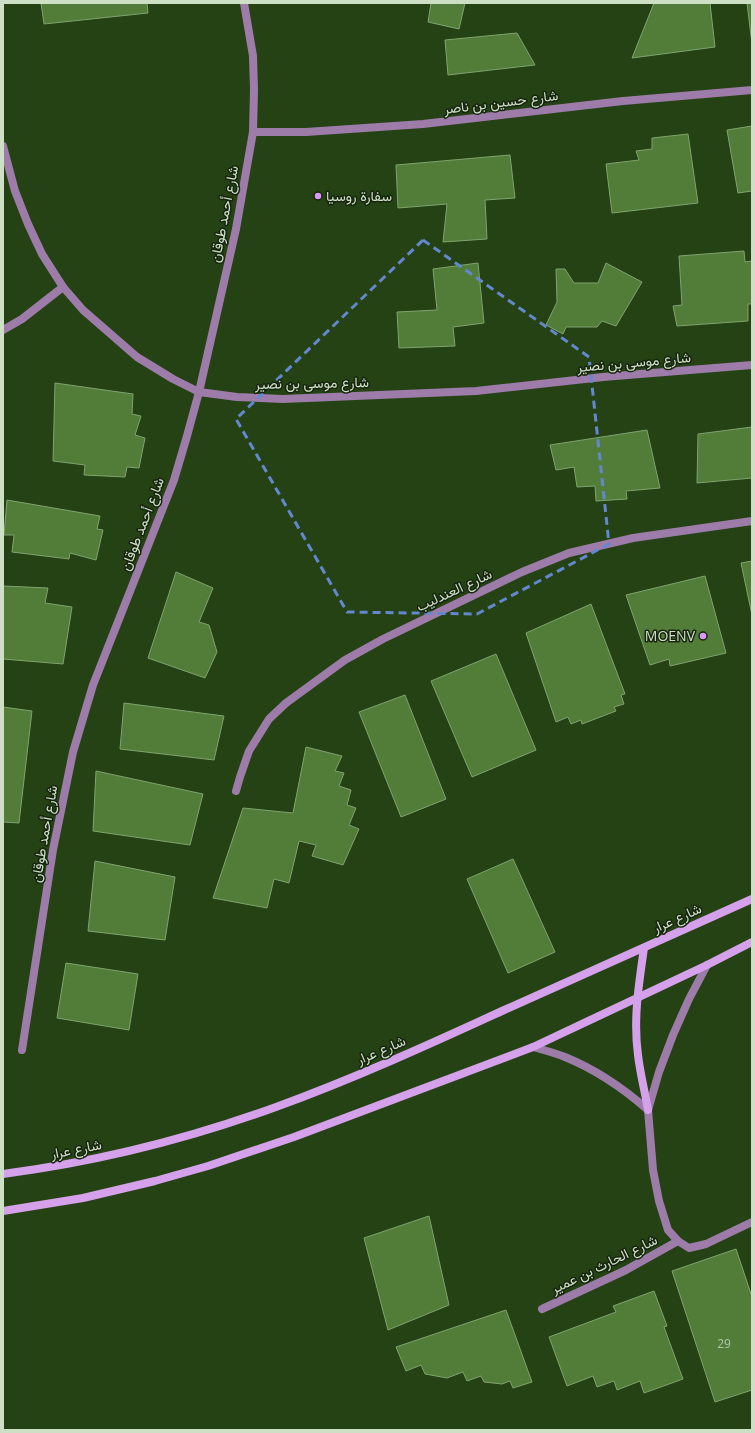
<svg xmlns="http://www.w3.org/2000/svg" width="755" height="1433" font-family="'Open Sans',Vazirmatn,sans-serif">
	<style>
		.building { fill: #517d39; stroke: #80a370 }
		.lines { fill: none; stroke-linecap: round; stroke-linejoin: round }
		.minor { stroke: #9d7caa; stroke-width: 8 }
		.secondary { stroke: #d6a1eb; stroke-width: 8 }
		.marked { fill: none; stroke: #6388d0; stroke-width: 3; stroke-dasharray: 8 5; stroke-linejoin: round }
		.poi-dot { fill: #db99f5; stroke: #172410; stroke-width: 1.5 }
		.labels { text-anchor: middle; stroke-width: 3; stroke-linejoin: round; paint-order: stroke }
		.number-label { font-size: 12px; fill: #aec7a2 }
		.street-label { font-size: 14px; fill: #cde0c5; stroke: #172410 }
		.poi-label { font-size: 14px; fill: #cde0c5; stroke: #172410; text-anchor: start }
	</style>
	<rect width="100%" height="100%" fill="#244213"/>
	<g class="building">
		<path d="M41,3H147L148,13L44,24Z"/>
		<path d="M431,3H465L459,29L428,22Z"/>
		<path d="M654,3H710L715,47L632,58Z"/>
		<path d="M747,3H752V44Z"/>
		<path d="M517,33L535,65L448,75L445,40Z"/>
		<path d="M752,126V191L738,193L727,130Z"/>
		<path d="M688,134L698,203L612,213L606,164L639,160L636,151L652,149V138Z"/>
		<path d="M510,155L515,198L485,200L487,239L443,242L447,204L398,208L396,165Z"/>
		<path d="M744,251L745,262L752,261V304H748V321L677,326L673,306L682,305L679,256Z"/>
		<path d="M478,263L484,323L453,327L455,346L399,348L397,312L437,310L433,269Z"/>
		<path d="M606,263L642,282L616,326L602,321L597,327H566L563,334L546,325L557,302L556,269H565L574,283H598Z"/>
		<path d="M55,383L133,394L132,414L141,416L135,435L145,438L139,468L127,467L125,477L84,475L85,465L53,461Z"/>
		<path d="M752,427V478L697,483L698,434Z"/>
		<path d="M647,430L660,488L626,491L627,499L596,501L595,486L577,487L574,467L556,470L550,445Z"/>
		<path d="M7,500L100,516L97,529L103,530L96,560L70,553L69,559L12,552L14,535H4Z"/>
		<path d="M752,561V615L741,563Z"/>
		<path d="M176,572L213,588L199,622L209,625L217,652L205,678L148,658Z"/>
		<path d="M705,576L726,653L670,666L669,659L650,665L626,595Z"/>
		<path d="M3,586L48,588L45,603L72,607L63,664L3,659Z"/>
		<path d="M591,604L625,694L621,695L624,704L614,707L616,711L582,724L581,720L571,724L568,717L556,722L526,633Z"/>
		<path d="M496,654L536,750L472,777L431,681Z"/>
		<path d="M405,695L446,799L401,817L359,712Z"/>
		<path d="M124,703L224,716L214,760L120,749Z"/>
		<path d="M3,707L32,711L19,823L3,822Z"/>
		<path d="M306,747L342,756L335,771L344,773L339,786L351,790L347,805L356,808L349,825L359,829L343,865L312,856L316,845L299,841L289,883L274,879L267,908L213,898L243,808L293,813Z"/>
		<path d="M96,771L203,794L190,845L93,831Z"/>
		<path d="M513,859L555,952L508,973L467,879Z"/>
		<path d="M95,861L175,877L165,940L88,931Z"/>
		<path d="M66,963L138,974L129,1030L57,1018Z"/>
		<path d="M429,1216L449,1305L388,1330L364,1238Z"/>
		<path d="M736,1249L752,1297V1390L715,1402L672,1271Z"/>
		<path d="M654,1291L667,1326L664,1327L683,1379L644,1393L640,1381L617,1390L614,1381L597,1387L593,1376L567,1386L549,1337L616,1312L613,1306Z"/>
		<path d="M506,1310L532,1382L513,1388L510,1381L502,1384L484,1382L481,1376L467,1381L463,1372L447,1378L425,1374L421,1365L406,1371L396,1347Z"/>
	</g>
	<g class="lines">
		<g class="minor">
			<path d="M253,132H306L423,124L623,101L752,90"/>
			<path d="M3,146L15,191L28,224L42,254L63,287L83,310L137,357L173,379L199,392L237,397L283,399L476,391L603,377L752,365"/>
			<path d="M3,330L22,319L63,287"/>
			<path d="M236,791L240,777L249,751L269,719L286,703L345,660L383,639L522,572L569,553L633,538L752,521"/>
			<path d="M533,1047C544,1050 555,1053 565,1057C597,1070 623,1088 648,1110"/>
			<path d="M22,1050L53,850L73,752L93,685L174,480L187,436L199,392L236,229L253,132L254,90L253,56L244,3"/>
			<path d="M678,1241L668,1230L659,1201L653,1170L648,1110L659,1072L673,1035L689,999L707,965"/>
			<path d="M542,1309L626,1270L678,1241L689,1248L706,1244L752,1222"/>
		</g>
		<g class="secondary">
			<path d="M644,948C639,983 633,1019 638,1055C640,1073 645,1092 648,1110"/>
			<path d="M3,1174C96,1162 188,1139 276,1107C353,1079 428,1045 502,1011C586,974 669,936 752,899"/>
			<path d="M3,1211L83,1198L155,1181L208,1166L294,1137L533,1047L707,965L752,942"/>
		</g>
	</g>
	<path class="marked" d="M423,240L589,357L609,544L477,614L347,612L236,419Z"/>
	<g class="poi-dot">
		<circle cx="318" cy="196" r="4"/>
		<circle cx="703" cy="636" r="4"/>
	</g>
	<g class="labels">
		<g class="number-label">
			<text x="724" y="1348">29</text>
		</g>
		<g class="street-label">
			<text transform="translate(501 102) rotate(-7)" y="5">شارع حسين بن ناصر</text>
			<text transform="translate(224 214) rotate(-79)" y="5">شارع أحمد طوقان</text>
			<text transform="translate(634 362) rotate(-5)" y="5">شارع موسى بن نصير</text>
			<text transform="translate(312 383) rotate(-1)" y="5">شارع موسى بن نصير</text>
			<text transform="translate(142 524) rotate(-69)" y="5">شارع أحمد طوقان</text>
			<text transform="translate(454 590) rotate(-25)" y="5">شارع العندليب</text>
			<text transform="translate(44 834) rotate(-80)" y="5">شارع أحمد طوقان</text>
			<text transform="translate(677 918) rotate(-24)" y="5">شارع عرار</text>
			<text transform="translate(381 1050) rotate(-23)" y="5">شارع عرار</text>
			<text transform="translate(76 1149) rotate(-11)" y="5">شارع عرار</text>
			<text transform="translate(604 1264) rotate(-26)" y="5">شارع الحارث بن عمير</text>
		</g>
		<g class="poi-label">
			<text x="326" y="201">سفارة روسيا</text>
			<text x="695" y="641" text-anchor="end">MOENV</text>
		</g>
	</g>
	<rect width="755" height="1433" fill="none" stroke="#cde0c5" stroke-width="8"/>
</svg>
